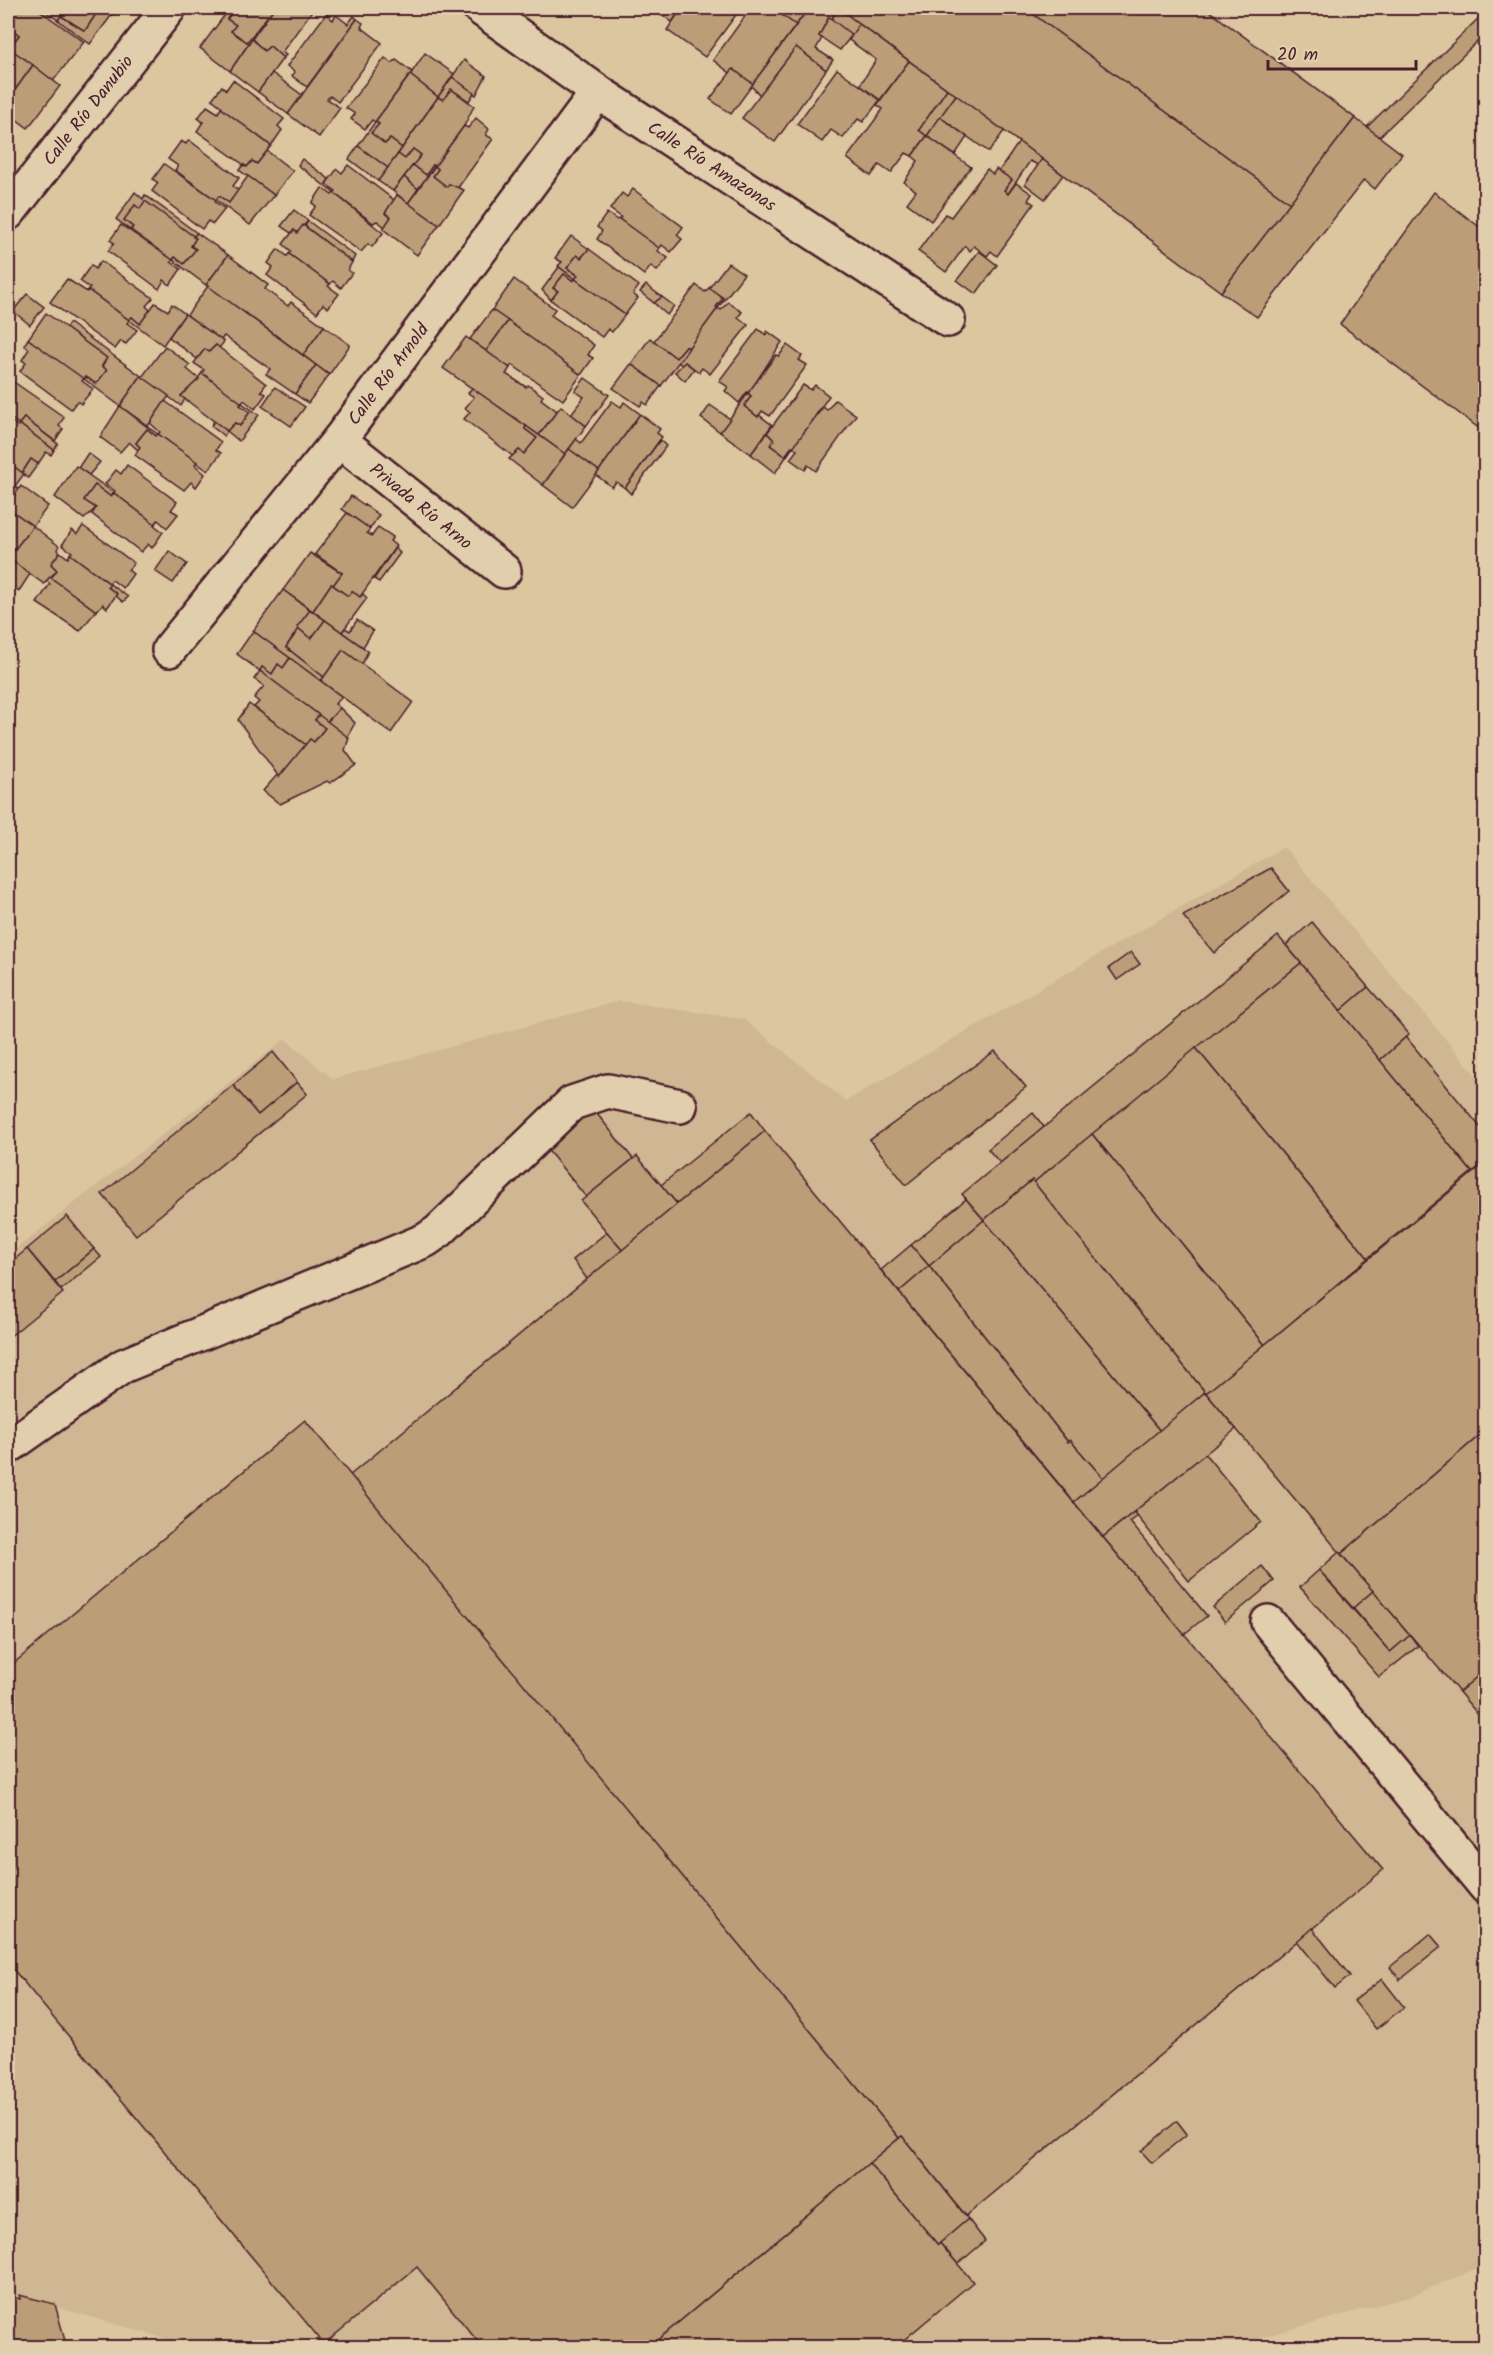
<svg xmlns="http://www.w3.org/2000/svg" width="1493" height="2355" font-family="Kalam,sans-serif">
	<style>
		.built { fill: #ceb792 }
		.building { fill: #bb9e78; stroke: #4a1f2b; stroke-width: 1.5 }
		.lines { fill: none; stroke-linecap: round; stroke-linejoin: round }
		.minor-casing { stroke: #4a1f2b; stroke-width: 38 }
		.minor { stroke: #e1ceac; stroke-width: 33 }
		.labels { text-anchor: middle; stroke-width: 4.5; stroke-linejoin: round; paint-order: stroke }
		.street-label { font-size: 18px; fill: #4a1f2b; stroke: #e1ceac }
	</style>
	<rect width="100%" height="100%" fill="#dbc6a0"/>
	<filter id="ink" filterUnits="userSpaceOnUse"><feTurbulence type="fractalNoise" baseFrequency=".0167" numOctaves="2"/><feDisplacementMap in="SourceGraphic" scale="12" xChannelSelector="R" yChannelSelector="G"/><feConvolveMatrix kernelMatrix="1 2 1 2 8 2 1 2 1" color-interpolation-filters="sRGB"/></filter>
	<g filter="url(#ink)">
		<path class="built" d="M1284,847L1485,1086V2265L1411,2296L1223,2348H166L163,2338L8,2293V1255L285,1039L333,1079L619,1001L743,1019L846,1101Z"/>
		<g class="building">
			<path d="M8,8H36L84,42L53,81L9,48L19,35L8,26Z"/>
			<path d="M40,8H67L58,20Z"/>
			<path d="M67,8H100L85,31L61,16Z"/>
			<path d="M100,8H117L90,44L58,20L61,16L85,31Z"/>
			<path d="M230,8L234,10L227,19L236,25L231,31L247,42L254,32L256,33L230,71L200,48Z"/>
			<path d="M236,8H274L247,42L231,31L236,25L227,19Z"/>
			<path d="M274,8H314L282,52L286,55L283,58L270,46L264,51L252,39Z"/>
			<path d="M653,8H682L672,22Z"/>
			<path d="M682,8H741L705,57L667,30Z"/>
			<path d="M751,8H777L775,10L796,25L753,84L733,69L730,73L713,60Z"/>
			<path d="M777,8H789L797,13L801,8H809L796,25L775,10Z"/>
			<path d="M809,8H839L831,20L829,17L819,36L822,38L816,49L833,60L826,70L796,47L760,95L751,86Z"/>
			<path d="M838,8H1025L1290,203L1221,292Z"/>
			<path d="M839,8L859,24L852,35L831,20Z"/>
			<path d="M1025,8H1205L1355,118L1290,203Z"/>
			<path d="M1486,11V44L1484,35L1379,137L1367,127Z"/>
			<path d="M326,14L333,20L336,15L348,24L354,16L357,19L307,87L292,76L295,72L287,66Z"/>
			<path d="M829,17L852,35L840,50L819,36Z"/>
			<path d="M357,19L363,23L361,27L382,43L338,102L330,96L327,99L340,108L319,137L288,114Z"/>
			<path d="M859,24L909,61L880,100L860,85L876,60L849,40Z"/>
			<path d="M8,26L19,35L9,48L8,46Z"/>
			<path d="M252,39L264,51L270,46L283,58L258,92L230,71Z"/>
			<path d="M796,47L826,70L775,142L742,118Z"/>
			<path d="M9,48L33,65L8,100V50Z"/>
			<path d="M425,53L454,74L438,97L410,75Z"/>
			<path d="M385,58L392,63L396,60L412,72L375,122L372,120L365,129L351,119L355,114L346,108Z"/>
			<path d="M464,60L486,76L476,95L452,77Z"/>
			<path d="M909,61L947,89L919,130L927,136L912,156L906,153L891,173L879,165L871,176L847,158L883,109L877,105Z"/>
			<path d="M33,65L60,86L28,128L8,113V100Z"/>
			<path d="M733,69L753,84L731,114L710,99Z"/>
			<path d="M837,69L880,100L863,122L858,119L843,138L831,130L822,142L797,124Z"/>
			<path d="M272,73L302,95L288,114L258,92Z"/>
			<path d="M410,75L438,97L402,148L390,139L385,144L371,133L379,124L375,122Z"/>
			<path d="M452,77L474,93L469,101L451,89L443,100L438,97Z"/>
			<path d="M233,80L284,119L278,126L282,130L271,146L221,108L222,107L212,99L222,86L226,90Z"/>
			<path d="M451,89L474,106L464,126L435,166L433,165L426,175L413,165L421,155L413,149L405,159L398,154L438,97L443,100Z"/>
			<path d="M947,89L956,95L927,136L919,130Z"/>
			<path d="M956,95L1004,131L989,152L940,117Z"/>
			<path d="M207,106L218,113L221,108L271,146L257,164L252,161L247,167L197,131L203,122L198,118Z"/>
			<path d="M940,117L967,137L955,155L927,136Z"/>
			<path d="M476,118L489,129L486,135L493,139L457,189L449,184L447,187L433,176L438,169L435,166L464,126L468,128Z"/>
			<path d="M1355,118L1402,154L1375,189L1364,180L1257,317L1221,292Z"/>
			<path d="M375,122L379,124L371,133L385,144L390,139L402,148L388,168L358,146Z"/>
			<path d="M927,136L971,167L931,221L907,203L916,191L904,182L918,161L912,156Z"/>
			<path d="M189,140L239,178L233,186L239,191L229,203L219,196L216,200L175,170L178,166L168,159L181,141L186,144Z"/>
			<path d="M1019,142L1042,159L1038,165L1030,161L1008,194L1004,190L1012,180L999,171Z"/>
			<path d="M358,146L388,168L378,181L349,159Z"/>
			<path d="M413,149L421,155L393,191L378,181L398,154L405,159Z"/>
			<path d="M267,151L293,171L274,195L239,170L243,165L247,167L252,161L257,164Z"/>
			<path d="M302,159L329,179L326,184L336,191L334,193L298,165Z"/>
			<path d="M1042,159L1063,175L1045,199L1025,184Z"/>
			<path d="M164,164L216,200L215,202L225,209L213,224L208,221L202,229L152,191L158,183L153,179Z"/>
			<path d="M348,165L394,200L385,213L391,217L385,227L377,221L373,223L334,193L336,191L326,184L337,169L342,173Z"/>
			<path d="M413,165L426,175L433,165L435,166L418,189L404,177Z"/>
			<path d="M435,166L438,169L433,176L447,187L449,184L464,190L439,225L408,203Z"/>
			<path d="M987,169L993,174L996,169L1012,180L1004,190L1008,194L1016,183L1032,194L1028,200L1034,204L997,256L991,251L987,256L974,246L970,251L965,246L946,272L918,251L945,214L951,217Z"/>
			<path d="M248,176L274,195L250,225L216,200L219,196L229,203Z"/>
			<path d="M404,177L418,189L408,203L393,191Z"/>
			<path d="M322,188L332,195L334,193L383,233L372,247L368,244L361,252L309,215L316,206L312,203Z"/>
			<path d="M633,189L683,227L677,235L682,239L671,252L662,245L659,249L619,219L621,217L610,209L622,193L627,197Z"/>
			<path d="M135,192L143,199L145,195L197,233L193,237L145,201L140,209L135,205L124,220L133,227L130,230L116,219Z"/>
			<path d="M1434,192L1486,232L1484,432L1340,324Z"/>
			<path d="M397,195L439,225L417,255L383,229L391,217L385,213Z"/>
			<path d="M145,201L196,238L191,246L196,249L184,264L175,257L173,260L171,259L131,230L133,227L124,220L135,205L140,209Z"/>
			<path d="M294,210L308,221L297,233L294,230L291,233L281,226Z"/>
			<path d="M607,213L617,220L619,219L659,248L658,251L668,258L657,271L651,266L644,275L597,239L602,231L597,227Z"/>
			<path d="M308,221L355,256L352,262L305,226Z"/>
			<path d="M121,225L173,260L171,262L181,269L170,285L164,280L159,289L108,251L114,243L110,240Z"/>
			<path d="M303,225L352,262L348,270L352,273L341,288L333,281L330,284L289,254L291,251L283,244L294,230L297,233Z"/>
			<path d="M197,233L228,255L206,285L173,260L175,257L184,264L196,249L191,246L196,238L193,237Z"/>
			<path d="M571,236L589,249L581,258L577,255L567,268L578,275L575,279L558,266L562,262L555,258Z"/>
			<path d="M278,249L287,256L289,254L330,284L328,286L339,294L328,308L323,304L317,313L267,275L273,267L268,263Z"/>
			<path d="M589,249L639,286L633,294L638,298L625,315L575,279L578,275L567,268L577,255L581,258Z"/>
			<path d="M979,251L997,265L976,294L957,280Z"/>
			<path d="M228,255L268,285L265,289L288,306L291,302L324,326L303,355L206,285Z"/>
			<path d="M101,261L153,298L146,306L150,310L140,324L132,317L129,320L88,290L90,288L80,281L91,265L95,269Z"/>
			<path d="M728,263L744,274L718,308L716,307L723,298L709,288Z"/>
			<path d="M559,267L575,279L573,281L564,274L553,288L558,291L551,300L542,290Z"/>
			<path d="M564,274L573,281L575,279L625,315L612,332L608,329L602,337L551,300L558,291L553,288Z"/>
			<path d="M67,279L87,292L88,290L129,320L127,323L137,330L126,344L121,341L115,349L50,302Z"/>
			<path d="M514,279L555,309L551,315L594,345L588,355L593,358L581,375L492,310Z"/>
			<path d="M646,285L662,297L654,303L640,292Z"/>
			<path d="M696,285L705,292L709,288L723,298L716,307L718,308L689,348L686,346L676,358L654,341Z"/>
			<path d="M208,286L316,365L295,394L266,374L270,369L224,336L221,340L187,315Z"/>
			<path d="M27,294L44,307L30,325L13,311Z"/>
			<path d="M662,297L674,306L667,315L654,303Z"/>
			<path d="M728,302L742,312L738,317L748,325L710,374L702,368L699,372L685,362L683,366L678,362L718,308L721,310Z"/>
			<path d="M155,303L168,311L172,304L185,314L163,345L129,320L132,317L140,324Z"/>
			<path d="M492,310L508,321L486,351L470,339Z"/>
			<path d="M46,313L107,358L102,366L107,370L96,384L86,377L83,379L28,339Z"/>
			<path d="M185,314L224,342L219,348L216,345L209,352L205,349L197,359L169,337Z"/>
			<path d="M508,321L581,375L563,400L512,365L509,368L486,351Z"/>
			<path d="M69,323L141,376L120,406L84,379L86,377L96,384L107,370L102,366L107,358L66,328Z"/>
			<path d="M324,326L350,345L329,375L303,355Z"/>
			<path d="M758,329L766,335L767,331L782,342L749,393L747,392L739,403L725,391L728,387L719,381Z"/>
			<path d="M466,337L510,368L506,374L526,387L528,385L543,396L541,399L557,411L539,435L443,368Z"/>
			<path d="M650,338L676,358L686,346L689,348L661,386L631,364Z"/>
			<path d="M28,339L84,379L82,381L93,389L81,404L77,401L71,409L20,371L26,363L22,360L29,349L24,345Z"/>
			<path d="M216,345L266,384L261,391L266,394L255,409L244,400L242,403L240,402L202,373L204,370L194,363L205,349L209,352Z"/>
			<path d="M787,345L802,356L799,360L807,365L770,416L762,411L758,417L744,406L751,396L748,393L776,355L779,356Z"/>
			<path d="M165,346L190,365L187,369L199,379L181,396L185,399L181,406L142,377Z"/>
			<path d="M685,362L694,369L685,381L675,372Z"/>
			<path d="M631,364L661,386L647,405L643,402L640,406L613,388Z"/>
			<path d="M316,365L329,375L308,403L295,394Z"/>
			<path d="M202,373L242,403L240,405L250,412L240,426L235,423L227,431L181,396L199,379L198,378Z"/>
			<path d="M141,376L169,396L148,426L120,406Z"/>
			<path d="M585,378L609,395L586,426L571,414L584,397L575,391Z"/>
			<path d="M11,380L64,417L59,426L63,429L55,441L24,418L19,424L8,416V384Z"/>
			<path d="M803,385L811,390L815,385L829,396L794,447L792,446L785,456L770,445L774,440L767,433Z"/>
			<path d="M275,387L305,407L291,426L262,406Z"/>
			<path d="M472,388L526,426L525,429L537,438L524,454L519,450L514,457L464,419L470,412L465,408L474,397L468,393Z"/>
			<path d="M748,393L751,396L744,406L758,417L759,415L772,425L751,454L720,432Z"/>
			<path d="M835,400L856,415L816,471L808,465L805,470L790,459L797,450L793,447L823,407L827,410Z"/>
			<path d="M165,401L221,442L216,450L221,453L208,471L158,434L160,432L150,423Z"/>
			<path d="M612,401L621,407L624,402L640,414L599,471L569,449L576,439L581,443Z"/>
			<path d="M242,403L259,415L239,441L227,431L235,423L240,426L250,412L240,405Z"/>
			<path d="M710,405L730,419L720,432L701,418Z"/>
			<path d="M120,406L146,426L158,434L156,436L147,429L136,443L140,447L138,450L129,442L120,452L100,437Z"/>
			<path d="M561,406L586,426L565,454L539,435Z"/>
			<path d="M640,414L660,429L657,433L662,437L625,488L616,482L612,487L596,475Z"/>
			<path d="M24,418L58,444L54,450L19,424Z"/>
			<path d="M8,419L18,426L19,424L54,450L51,455L46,452L38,464L31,459L22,473L8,462Z"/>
			<path d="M214,421L227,431L224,436L211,426Z"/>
			<path d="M526,426L565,454L543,485L509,459L519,450L524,454L537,438L525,429Z"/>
			<path d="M147,429L156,436L158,434L197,462L195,465L205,474L196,487L191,482L184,490L135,455L140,447L136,443Z"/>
			<path d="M767,433L774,440L770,445L785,456L793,447L775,473L751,454Z"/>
			<path d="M660,440L666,446L631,494L625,488Z"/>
			<path d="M569,449L599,471L572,507L543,485Z"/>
			<path d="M88,453L100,462L89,475L78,468Z"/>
			<path d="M31,459L38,464L28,478L22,473Z"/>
			<path d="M8,462L24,474L15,486L19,489L10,502L8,500Z"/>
			<path d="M127,465L177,502L171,510L178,514L167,528L158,520L155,524L114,493L115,491L105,484L116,470L121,474Z"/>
			<path d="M76,466L114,493L111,497L95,485L84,500L96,508L84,519L55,497Z"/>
			<path d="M95,485L111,497L114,493L155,524L154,525L163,532L152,548L148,544L141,552L92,514L96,508L84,500Z"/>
			<path d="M21,486L48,506L33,526L8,508V505Z"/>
			<path d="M351,496L379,515L370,529L342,509Z"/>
			<path d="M8,508L33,526L8,558Z"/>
			<path d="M347,513L370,529L367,533L372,536L378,527L393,537L390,541L396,546L360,597L352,591L348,596L333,585L342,573L315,554Z"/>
			<path d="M33,526L59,546L58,550L60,552L51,564L57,570L44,584L8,558Z"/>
			<path d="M83,526L134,563L128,570L133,574L123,588L112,580L109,583L70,554L72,552L62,545L72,530L77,534Z"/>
			<path d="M395,548L400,553L379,582L374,579Z"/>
			<path d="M169,551L187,564L173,583L155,571Z"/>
			<path d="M60,552L68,558L70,554L110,584L108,587L117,594L107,608L103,604L96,611L51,578L57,570L51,564Z"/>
			<path d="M310,553L342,573L333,585L331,584L313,611L283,590Z"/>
			<path d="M8,558L30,574L19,591L8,584Z"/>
			<path d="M50,577L96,611L80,631L37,603L50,584L46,581Z"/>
			<path d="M110,584L128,597L123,602L116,596L117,594L108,587Z"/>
			<path d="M331,584L348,596L352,591L360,597L363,594L367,598L342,632L313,611Z"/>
			<path d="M283,590L310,610L286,647L324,677L321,681L253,631Z"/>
			<path d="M310,610L325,620L311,639L297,627Z"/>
			<path d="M325,620L368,651L362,664L343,650L324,677L286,647L299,629L311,639Z"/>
			<path d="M357,620L373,631L363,647L342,632L345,628L350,631Z"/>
			<path d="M253,631L290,658L283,668L278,664L272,674L262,667L260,671L237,654Z"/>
			<path d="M343,650L413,702L391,733L321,681Z"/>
			<path d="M290,658L342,697L335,704L340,708L327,722L260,671L262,667L272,674L278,664L283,668Z"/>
			<path d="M260,671L319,715L315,720L325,728L314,742L310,739L306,745L254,707L259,702L254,698L264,686L254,679Z"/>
			<path d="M249,704L306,745L279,777L238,720Z"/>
			<path d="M340,708L355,723L347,737L327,722Z"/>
			<path d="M319,715L349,738L345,750L356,765L330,783L327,781L280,804L263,791L277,775L279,777L310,739L314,742L325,728L315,720Z"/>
			<path d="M1271,868L1289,891L1214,953L1183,916Z"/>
			<path d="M1312,922L1368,987L1340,1011L1286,945Z"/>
			<path d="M1278,936L1301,963L1033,1183L1032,1180L984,1220L962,1194Z"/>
			<path d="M1131,952L1140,964L1117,980L1109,968Z"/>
			<path d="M1301,963L1472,1172L1368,1258L1196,1048Z"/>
			<path d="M1368,987L1409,1034L1380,1060L1340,1011Z"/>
			<path d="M1406,1037L1486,1134V1162L1472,1172L1380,1060Z"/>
			<path d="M1196,1048L1368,1258L1265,1345L1092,1134Z"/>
			<path d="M995,1051L1026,1087L906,1185L870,1140Z"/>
			<path d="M273,1052L297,1082L258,1115L233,1085Z"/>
			<path d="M297,1082L307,1094L136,1235L102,1194L233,1085L258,1115Z"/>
			<path d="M590,1105L633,1159L586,1197L542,1143Z"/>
			<path d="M751,1112L765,1131L677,1204L661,1185Z"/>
			<path d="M1033,1113L1044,1127L1000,1163L988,1149Z"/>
			<path d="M765,1131L1080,1510L1383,1870L966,2216L902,2136L899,2138L349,1476Z"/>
			<path d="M1092,1134L1265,1345L1206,1393L1033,1183Z"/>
			<path d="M637,1156L677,1204L622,1250L581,1201Z"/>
			<path d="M1486,1162V1430L1341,1554L1206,1393Z"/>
			<path d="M1032,1180L1205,1392L1160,1431L984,1220Z"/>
			<path d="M966,1199L984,1220L929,1266L911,1245Z"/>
			<path d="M67,1216L94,1249L55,1282L27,1249Z"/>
			<path d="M984,1220L1160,1431L1103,1478L1070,1440L1068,1442L929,1266Z"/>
			<path d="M607,1232L622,1250L587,1279L573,1260Z"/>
			<path d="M911,1245L929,1266L899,1292L881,1270Z"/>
			<path d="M27,1249L63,1293L8,1338V1265Z"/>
			<path d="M94,1249L101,1257L61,1290L55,1282Z"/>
			<path d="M929,1266L1068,1442L1070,1440L1103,1478L1074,1502L899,1292Z"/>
			<path d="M1205,1392L1236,1429L1103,1537L1074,1502Z"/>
			<path d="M305,1420L899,2138L648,2348H483L417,2267L324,2344L8,1963V1668Z"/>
			<path d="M1486,1430V1669L1459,1692L1341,1554Z"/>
			<path d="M1205,1454L1261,1522L1189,1581L1134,1512Z"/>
			<path d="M1134,1512L1138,1516L1130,1522L1207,1616L1184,1634L1103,1537Z"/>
			<path d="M1339,1552L1373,1591L1353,1608L1319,1570Z"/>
			<path d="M1262,1566L1274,1581L1225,1622L1213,1607Z"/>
			<path d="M1319,1570L1390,1652L1410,1635L1418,1646L1379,1677L1300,1587Z"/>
			<path d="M1373,1591L1410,1635L1390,1652L1353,1608Z"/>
			<path d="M1486,1669V1724L1459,1692Z"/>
			<path d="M1312,1928L1350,1976L1335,1988L1297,1941Z"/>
			<path d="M1430,1934L1441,1947L1400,1980L1390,1967Z"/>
			<path d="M1382,1979L1404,2007L1376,2029L1354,2001Z"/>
			<path d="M1177,2121L1187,2134L1152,2163L1141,2151Z"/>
			<path d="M902,2136L968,2219L938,2245L869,2163Z"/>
			<path d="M869,2163L938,2245L940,2243L973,2282L894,2348H648Z"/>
			<path d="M968,2219L985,2241L958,2264L940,2243Z"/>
			<path d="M19,2295L55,2304L67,2348H8V2296L20,2299Z"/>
		</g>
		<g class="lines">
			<defs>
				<g id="minor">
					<path d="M480,8L598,92L948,320"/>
					<path d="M8,213L169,8"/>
					<path d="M339,440L504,571"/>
					<path d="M169,650L339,440L598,92"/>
					<path d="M8,1447L123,1366L426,1240L439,1231L572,1103L608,1091L680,1106"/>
					<path d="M1268,1622L1486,1887"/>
				</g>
			</defs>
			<use href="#minor" class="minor-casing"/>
			<use href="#minor" class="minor"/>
		</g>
	</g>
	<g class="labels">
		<g class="street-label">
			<text transform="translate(88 110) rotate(-52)" y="6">Calle Río Danubio</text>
			<text transform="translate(712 166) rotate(33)" y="6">Calle Río Amazonas</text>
			<text transform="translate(388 374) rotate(-53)" y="6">Calle Río Arnold</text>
			<text transform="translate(421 506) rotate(39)" y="6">Privada Río Arno</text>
		</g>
	</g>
	<rect width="1493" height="2355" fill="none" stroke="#e1ceac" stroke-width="30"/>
	<rect x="15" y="15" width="1463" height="2325" fill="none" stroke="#4a1f2b" stroke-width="2" filter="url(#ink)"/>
	<path d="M1268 60v9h148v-9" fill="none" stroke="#4a1f2b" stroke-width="3"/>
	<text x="1277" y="60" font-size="18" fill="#4a1f2b" stroke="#e1ceac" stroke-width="4.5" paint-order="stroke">20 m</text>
</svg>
